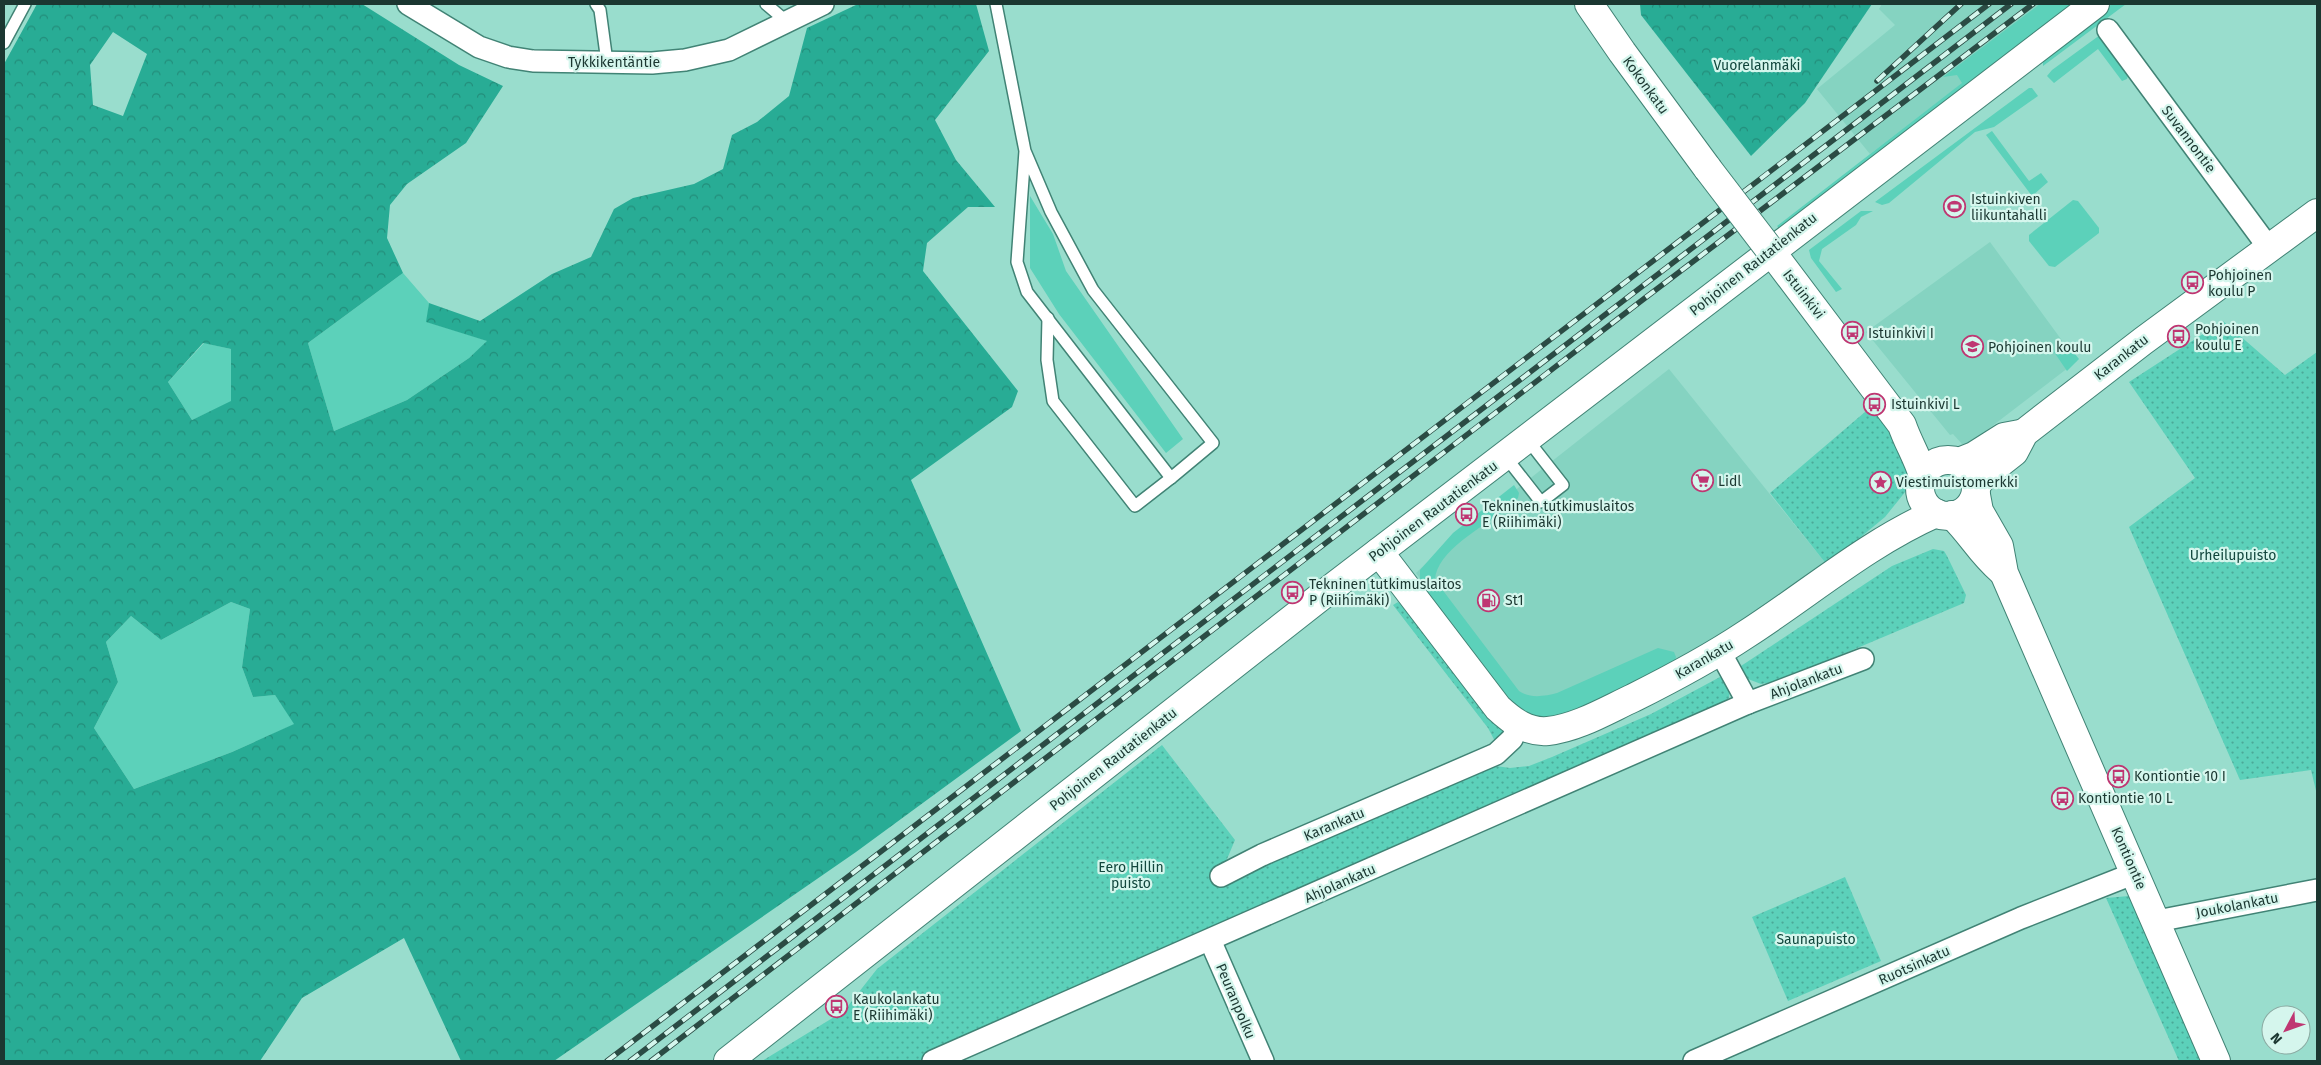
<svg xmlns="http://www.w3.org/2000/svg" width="2321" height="1065" font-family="'Fira Sans',sans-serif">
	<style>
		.built { fill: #85d3c1 }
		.grass { fill: #5cd1ba }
		.forest { fill: url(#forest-crowns); fill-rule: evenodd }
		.park { fill: url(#park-dots) }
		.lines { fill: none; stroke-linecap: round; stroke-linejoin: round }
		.service-casing { stroke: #418375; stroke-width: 14 }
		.minor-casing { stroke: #418375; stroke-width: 24 }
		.tertiary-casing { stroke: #418375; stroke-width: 30 }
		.service { stroke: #fff; stroke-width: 11 }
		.minor { stroke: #fff; stroke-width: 21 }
		.tertiary { stroke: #fff; stroke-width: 28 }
		.rail-casing { stroke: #2b4b44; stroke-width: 5.5 }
		.rail { stroke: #d5f6ed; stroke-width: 4; stroke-dasharray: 11; stroke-linecap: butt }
		.tertiary-bridge-casing { stroke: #418375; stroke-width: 30; stroke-linecap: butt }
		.tertiary-bridge { stroke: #fff; stroke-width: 28 }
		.labels { text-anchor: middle; stroke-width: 4.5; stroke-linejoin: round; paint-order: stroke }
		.street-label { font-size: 14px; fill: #1b3731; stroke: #d5f6ed }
		.park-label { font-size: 14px; fill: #12473d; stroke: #d5f6ed }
		.poi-label { font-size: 14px; fill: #1b3731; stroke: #d5f6ed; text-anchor: start }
	</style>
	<defs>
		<pattern id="forest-crowns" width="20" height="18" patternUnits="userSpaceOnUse" patternTransform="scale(1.25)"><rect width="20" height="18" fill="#28ac95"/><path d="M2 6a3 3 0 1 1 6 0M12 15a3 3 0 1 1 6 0" fill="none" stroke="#228d7a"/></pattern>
		<pattern id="park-dots" width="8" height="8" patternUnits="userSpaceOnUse" patternTransform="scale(1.25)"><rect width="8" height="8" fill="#5cd1ba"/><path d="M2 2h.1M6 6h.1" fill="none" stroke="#4baa98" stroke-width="1.8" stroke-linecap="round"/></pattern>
	</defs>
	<rect width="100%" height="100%" fill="#99ddcd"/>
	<g class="built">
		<path d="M1882,4H2066L1870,154L1817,89L1895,25L1879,9Z"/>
		<path d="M1990,242L2077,361L1970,443L1962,444L1953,434L1950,435L1866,332Z"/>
		<path d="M1669,369L1827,565L1665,671L1516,710L1416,573L1442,548Z"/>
	</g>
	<g class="grass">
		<path d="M2040,4H2077L1780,229L1777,226L1962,83L1957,75L1943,77Z"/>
		<path d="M2112,4H2126L2043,66V55Z"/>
		<path d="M2100,35L2129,72L2127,79L2122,81L2098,49L2054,83L2047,76L2052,70Z"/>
		<path d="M2029,88H2032L2038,96L1994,127L1975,132L1889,203L1882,205L1875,202Z"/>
		<path d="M1992,131L2029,181L2041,173L2048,182L2032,196L1986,135Z"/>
		<path d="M1030,196L1053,234L1066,271L1183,439L1166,453L1059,314L1030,268Z"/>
		<path d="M2073,200L2078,201L2099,228V233L2055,267L2049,266L2029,241V235Z"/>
		<path d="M1861,211H1873L1861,217L1856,225L1822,249L1819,261L1842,289L1836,292L1811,258L1809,250Z"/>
		<path d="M403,273L429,303L427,322L488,341L469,358L407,400L334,431L308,343Z"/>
		<path d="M204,343L231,349V402L192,420L168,382Z"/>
		<path d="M2070,348L2079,359L2067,371L2054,352Z"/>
		<path d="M1514,485L1519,493L1518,498C1496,522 1437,546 1435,580L1519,691C1530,699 1545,696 1557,693L1658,648L1674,652L1676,657L1674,664L1561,718C1549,719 1537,718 1527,714C1497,700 1447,619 1426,590L1420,579V570L1453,533Z"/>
		<path d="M231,602L250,609L242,667L253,697L275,695L295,724L232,752L134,789L94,728L118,682L106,642L131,616L161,640Z"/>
	</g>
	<g class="forest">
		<path d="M37,4H362L459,65L503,86L466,143L407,184L390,205L387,238L403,273L308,343L334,431L407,400L469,358L487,341L426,322L429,303L480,321L552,274L591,257L614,209L633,198L694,184L723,169L732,135L757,122L789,96L807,28L858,4H976L989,51L935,120L956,160L995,207H968L927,243L923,271L1018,391L1012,407L911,480L1021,731L856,852L554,1061H461L404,938L302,998L260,1061H4V64ZM113,32L147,54L123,116L93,105L90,65ZM203,343L231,349V401L192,420L168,382ZM231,602L250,609L242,667L253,697L275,695L294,724L232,752L134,789L94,728L118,682L106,642L131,616L161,640Z"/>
		<path d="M1640,4H1872L1805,103L1751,156L1641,15Z"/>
	</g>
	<g class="park">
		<path d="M2223,321L2285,375L2317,352V795L2311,770L2240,780L2129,527L2195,478L2129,382Z"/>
		<path d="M1872,406L1909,457L1913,475L1906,491L1885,517L1827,565L1770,493Z"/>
		<path d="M1933,549L1944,551L1947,556L1966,595L1964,603L1779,681L1761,684L1748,679L1741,666L1892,566Z"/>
		<path d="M1398,602L1419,623L1505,728L1506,738L1499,749L1488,728L1393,605Z"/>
		<path d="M1720,677C1729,682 1730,687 1729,698L1721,705L925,1061H762L844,1011L877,969L1162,745L1235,840L1217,883L1270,864L1489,765L1510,768L1529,766L1552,757L1651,714Z"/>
		<path d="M1845,877L1881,961L1788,1001L1752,917Z"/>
		<path d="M2129,896L2205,1061H2179L2106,898Z"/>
	</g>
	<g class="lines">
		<defs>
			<g id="service">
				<path d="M596,4L600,10L607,62"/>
				<path d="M766,4L786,21"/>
				<path d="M996,4L1025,151L1051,212L1093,290L1213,443L1171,478L1027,292L1017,262L1025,151"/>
				<path d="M4,43L25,4"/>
				<path d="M1048,318L1047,360L1053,401L1135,506L1171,478"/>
				<path d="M1505,456L1541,502L1563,485L1527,439"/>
			</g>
			<g id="minor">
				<path d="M408,4L479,47L508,57L533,61L652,63L685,60L729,50L823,4"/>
				<path d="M2108,30L2269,248"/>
				<path d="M1719,650L1748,703"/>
				<path d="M1221,876L1262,855L1496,754L1512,739L1519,725"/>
				<path d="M2157,921L2317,890"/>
				<path d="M1210,940L1263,1061"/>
				<path d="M933,1061L1748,703L1863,659"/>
				<path d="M1694,1061L2021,918L2135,873"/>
			</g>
			<g id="tertiary">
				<path d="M1589,4L1622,52L1708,169"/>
				<path d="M1773,254L1902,425C1908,443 1918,458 1923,476"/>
				<circle cx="1948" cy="488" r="28"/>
				<path d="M1959,462L1974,456L2004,437L2020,434"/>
				<path d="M1976,485L1986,474L2014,452L2024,433L2143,341L2317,213"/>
				<path d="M1976,495L1979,511L1999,546L2004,573L2216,1061"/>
				<path d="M1952,515C1971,533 1980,552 2001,570"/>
				<path d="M1379,552L1498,708C1512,721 1528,733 1548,731C1577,728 1607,710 1633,698C1671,679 1709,659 1745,635C1809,594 1866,544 1936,513"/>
				<path d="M728,1061L1333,587L2095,4"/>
			</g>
		</defs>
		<use href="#service" class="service-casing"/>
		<use href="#minor" class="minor-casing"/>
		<use href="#tertiary" class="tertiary-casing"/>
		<use href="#service" class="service"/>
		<use href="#minor" class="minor"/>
		<use href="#tertiary" class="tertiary"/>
		<defs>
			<g id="rail">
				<path d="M1877,81L1961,4"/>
				<path d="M607,1061L1989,4"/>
				<path d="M630,1061L2011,4"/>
				<path d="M651,1061L1645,298L2033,4"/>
			</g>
		</defs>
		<use href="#rail" class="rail-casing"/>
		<use href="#rail" class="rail"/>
		<defs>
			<path id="tertiary-bridge" d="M1708,169L1773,254"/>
		</defs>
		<use href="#tertiary-bridge" class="tertiary-bridge-casing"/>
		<use href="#tertiary-bridge" class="tertiary-bridge"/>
	</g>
	<defs>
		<symbol id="stadium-ring" viewBox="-11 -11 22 22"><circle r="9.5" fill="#d5f6ed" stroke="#bf3672" stroke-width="1.5"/><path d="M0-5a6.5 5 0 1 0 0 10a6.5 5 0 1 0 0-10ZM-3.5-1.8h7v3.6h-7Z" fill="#bf3672"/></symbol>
		<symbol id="bus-ring" viewBox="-11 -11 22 22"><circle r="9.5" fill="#d5f6ed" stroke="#bf3672" stroke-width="1.5"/><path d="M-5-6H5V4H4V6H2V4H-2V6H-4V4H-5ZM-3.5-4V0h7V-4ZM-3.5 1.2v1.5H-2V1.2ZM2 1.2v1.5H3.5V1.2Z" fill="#bf3672"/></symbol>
		<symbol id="school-ring" viewBox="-11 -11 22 22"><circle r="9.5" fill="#d5f6ed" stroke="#bf3672" stroke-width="1.5"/><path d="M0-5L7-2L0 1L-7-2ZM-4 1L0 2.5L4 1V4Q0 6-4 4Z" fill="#bf3672"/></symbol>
		<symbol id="supermarket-ring" viewBox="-11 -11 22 22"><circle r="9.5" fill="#d5f6ed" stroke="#bf3672" stroke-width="1.5"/><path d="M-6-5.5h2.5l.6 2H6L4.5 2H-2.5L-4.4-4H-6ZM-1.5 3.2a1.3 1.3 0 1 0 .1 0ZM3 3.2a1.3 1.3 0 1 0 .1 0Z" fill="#bf3672"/></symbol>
		<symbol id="sight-ring" viewBox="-11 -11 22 22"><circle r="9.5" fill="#d5f6ed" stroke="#bf3672" stroke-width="1.5"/><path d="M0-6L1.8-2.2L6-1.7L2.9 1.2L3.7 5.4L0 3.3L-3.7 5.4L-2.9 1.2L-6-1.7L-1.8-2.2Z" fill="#bf3672"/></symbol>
		<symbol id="fuel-ring" viewBox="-11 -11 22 22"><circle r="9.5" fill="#d5f6ed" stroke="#bf3672" stroke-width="1.5"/><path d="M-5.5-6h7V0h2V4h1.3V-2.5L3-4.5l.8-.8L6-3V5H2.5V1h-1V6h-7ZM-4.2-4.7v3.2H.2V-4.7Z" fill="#bf3672"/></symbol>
	</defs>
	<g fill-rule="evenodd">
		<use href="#stadium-ring" x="1942" y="194" width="25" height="25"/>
		<use href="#bus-ring" x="2180" y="270" width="25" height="25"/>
		<use href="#bus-ring" x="1840" y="320" width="25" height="25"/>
		<use href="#bus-ring" x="2166" y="324" width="25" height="25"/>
		<use href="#school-ring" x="1960" y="334" width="25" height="25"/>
		<use href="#bus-ring" x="1862" y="392" width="25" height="25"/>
		<use href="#supermarket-ring" x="1690" y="468" width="25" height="25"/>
		<use href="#sight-ring" x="1868" y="470" width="25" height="25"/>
		<use href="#bus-ring" x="1454" y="502" width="25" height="25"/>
		<use href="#bus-ring" x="1280" y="580" width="25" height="25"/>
		<use href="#fuel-ring" x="1476" y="588" width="25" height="25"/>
		<use href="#bus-ring" x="2106" y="764" width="25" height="25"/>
		<use href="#bus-ring" x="2050" y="786" width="25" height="25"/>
		<use href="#bus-ring" x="824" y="994" width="25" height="25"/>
	</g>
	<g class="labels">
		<g class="street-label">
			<text x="614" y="67">Tykkikentäntie</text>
			<text transform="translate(1646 85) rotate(54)" y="5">Kokonkatu</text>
			<text transform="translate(2189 139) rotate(53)" y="5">Suvannontie</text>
			<text transform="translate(1753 264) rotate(-38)" y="5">Pohjoinen Rautatienkatu</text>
			<text transform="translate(1804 294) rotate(52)" y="5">Istuinkivi</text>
			<text transform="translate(2121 357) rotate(-38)" y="5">Karankatu</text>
			<text transform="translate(1433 511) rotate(-37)" y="5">Pohjoinen Rautatienkatu</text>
			<text transform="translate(1704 659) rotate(-30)" y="5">Karankatu</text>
			<text transform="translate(1806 681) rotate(-21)" y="5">Ahjolankatu</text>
			<text transform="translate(1113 759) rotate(-38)" y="5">Pohjoinen Rautatienkatu</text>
			<text transform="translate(1334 824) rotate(-23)" y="5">Karankatu</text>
			<text transform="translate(2129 858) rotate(66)" y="5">Kontiontie</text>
			<text transform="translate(1340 883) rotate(-24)" y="5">Ahjolankatu</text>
			<text transform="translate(2237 905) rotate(-11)" y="5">Joukolankatu</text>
			<text transform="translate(1914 965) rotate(-24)" y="5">Ruotsinkatu</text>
			<text transform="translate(1236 1001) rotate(67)" y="5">Peuranpolku</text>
		</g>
		<g class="park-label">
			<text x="1757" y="70">Vuorelanmäki</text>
			<text x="2233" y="560">Urheilupuisto</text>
			<text x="1131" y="872">Eero Hillin<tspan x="1131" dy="16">puisto</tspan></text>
			<text x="1816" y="944">Saunapuisto</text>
		</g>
		<g class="poi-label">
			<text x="1971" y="204">Istuinkiven<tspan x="1971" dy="16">liikuntahalli</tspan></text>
			<text x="2208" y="280">Pohjoinen<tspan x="2208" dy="16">koulu P</tspan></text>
			<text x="2195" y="334">Pohjoinen<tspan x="2195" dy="16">koulu E</tspan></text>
			<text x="1868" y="338">Istuinkivi I</text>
			<text x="1988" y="352">Pohjoinen koulu</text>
			<text x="1891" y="409">Istuinkivi L</text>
			<text x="1718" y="486">Lidl</text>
			<text x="1896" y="487">Viestimuistomerkki</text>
			<text x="1482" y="511">Tekninen tutkimuslaitos<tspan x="1482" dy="16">E (Riihimäki)</tspan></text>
			<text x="1309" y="589">Tekninen tutkimuslaitos<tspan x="1309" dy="16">P (Riihimäki)</tspan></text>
			<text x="1505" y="605">St1</text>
			<text x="2134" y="781">Kontiontie 10 I</text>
			<text x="2078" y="803">Kontiontie 10 L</text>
			<text x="853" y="1004">Kaukolankatu<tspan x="853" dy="16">E (Riihimäki)</tspan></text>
		</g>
	</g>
	<rect width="2321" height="1065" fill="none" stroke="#1b3731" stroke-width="10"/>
	<g transform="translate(2286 1030) rotate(229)"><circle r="24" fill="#d5f6ed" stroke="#8baaa2"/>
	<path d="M0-4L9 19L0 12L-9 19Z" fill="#bf3672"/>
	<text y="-8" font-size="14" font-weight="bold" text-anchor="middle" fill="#1b3731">N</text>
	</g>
</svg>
